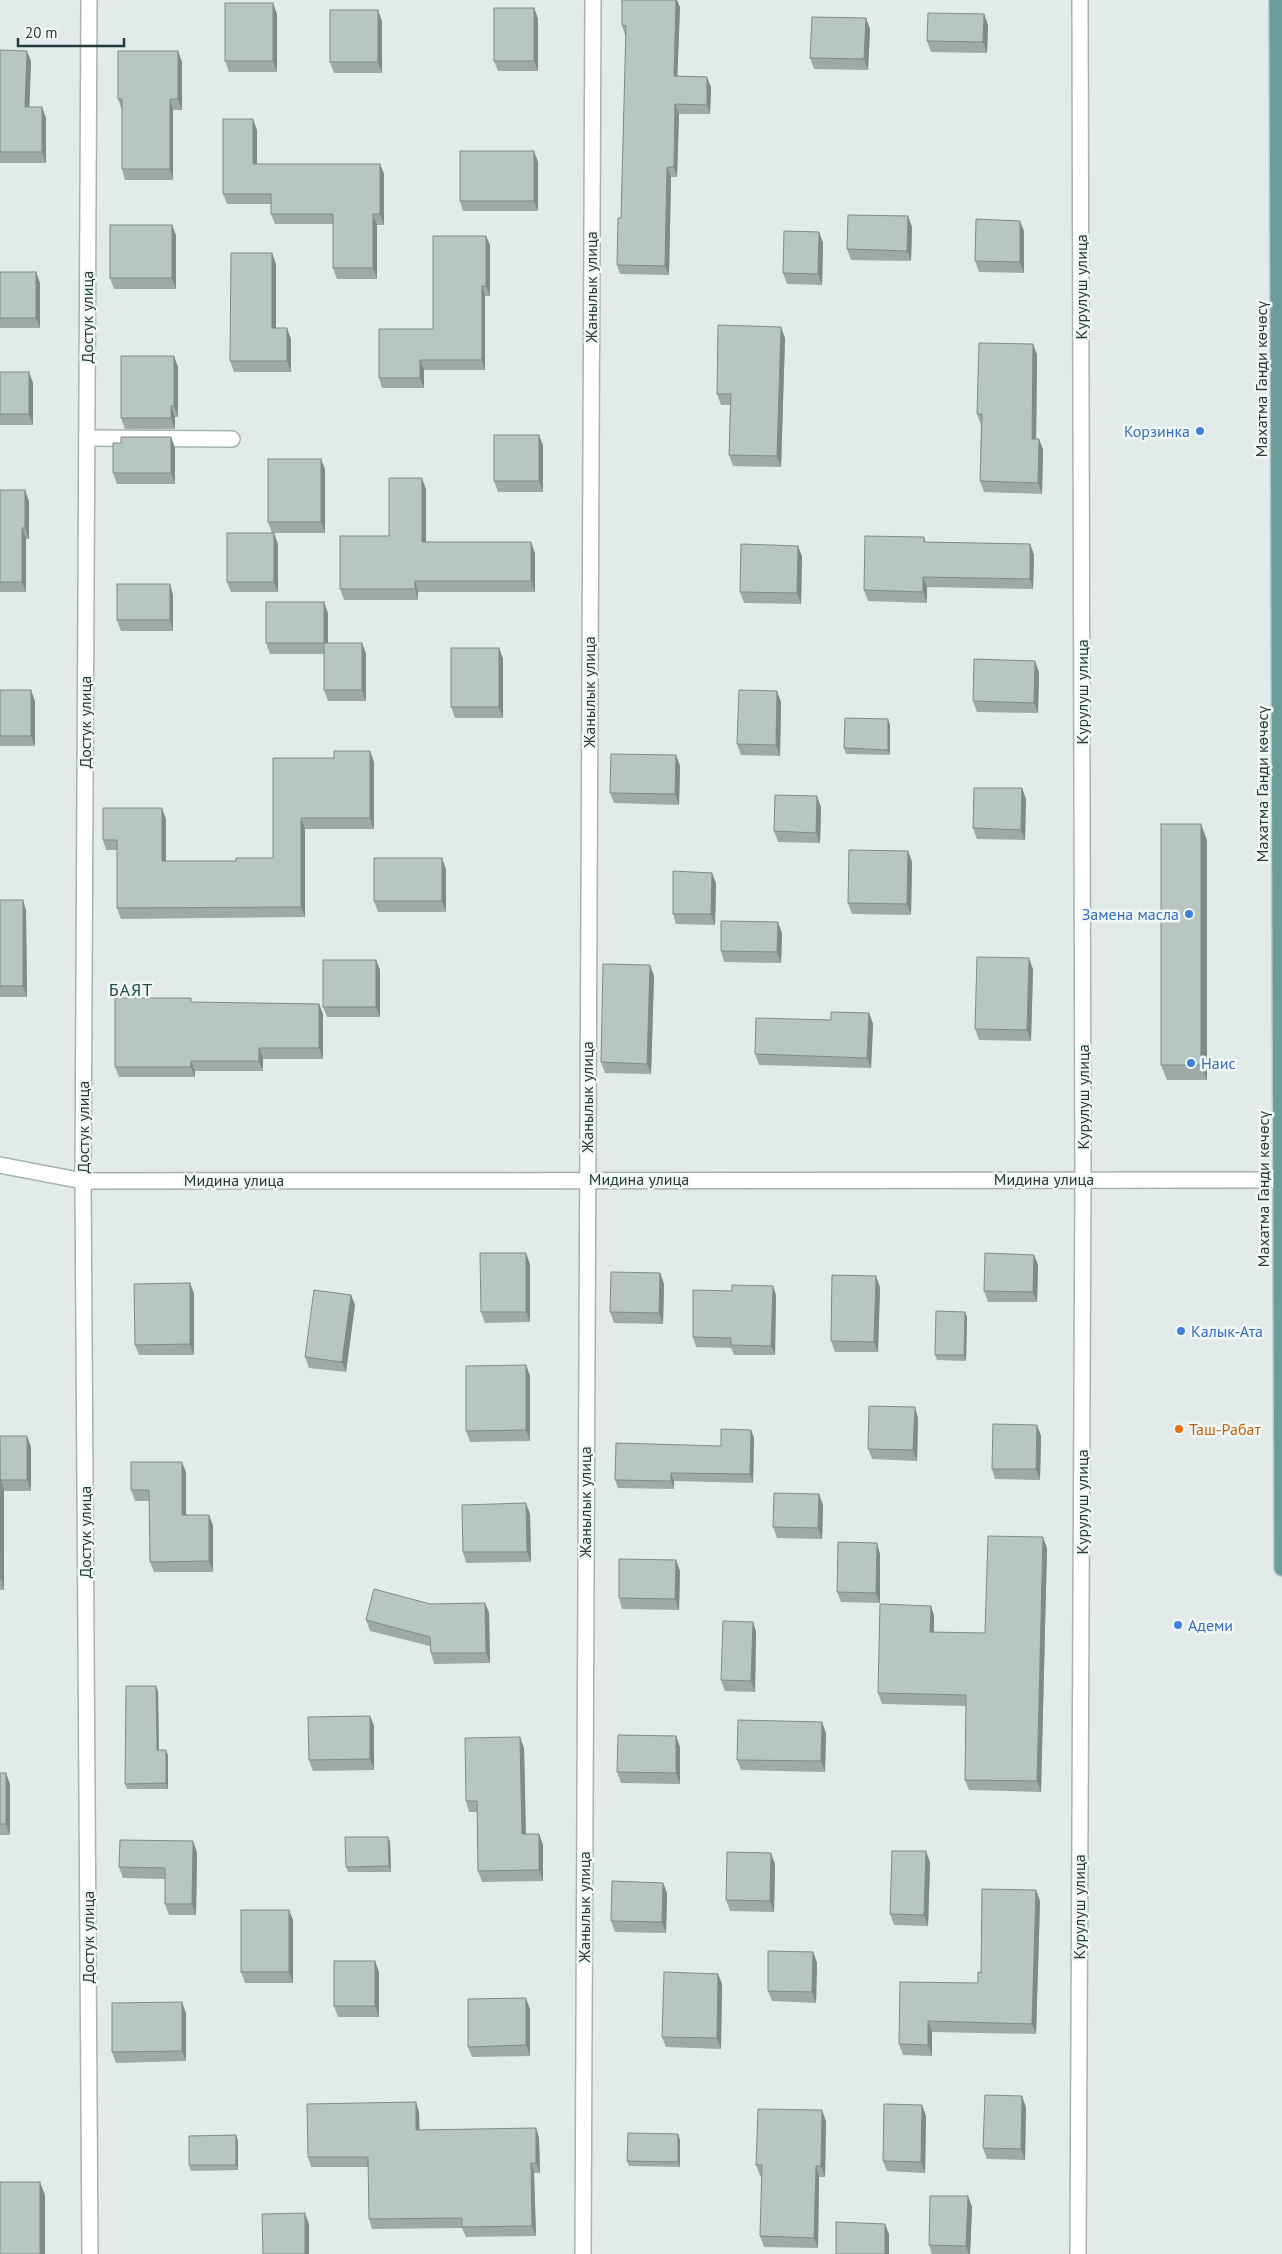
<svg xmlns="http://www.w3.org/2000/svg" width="1282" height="2254" font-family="'PT Sans',sans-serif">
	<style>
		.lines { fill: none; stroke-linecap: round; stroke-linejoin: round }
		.service-casing { stroke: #a5b3b1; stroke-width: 18 }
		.minor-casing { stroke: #a5b3b1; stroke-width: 18 }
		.tertiary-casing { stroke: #a5b3b1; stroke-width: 18 }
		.primary-casing { stroke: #c1c8c8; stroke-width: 18 }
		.service { stroke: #fff; stroke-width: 15 }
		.minor { stroke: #fff; stroke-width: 15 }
		.tertiary { stroke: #fff; stroke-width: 15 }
		.primary { stroke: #699e9b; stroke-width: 15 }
		.wall { fill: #9daaa7 }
		.shaded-wall { fill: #808b88 }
		.building { fill: #b7c6c2; stroke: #808b88 }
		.shop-dot { fill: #3f7fe0; stroke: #f2f8f6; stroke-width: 2 }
		.food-dot { fill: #e8710a; stroke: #f2f8f6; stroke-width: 2 }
		.labels { text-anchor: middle; stroke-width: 5; stroke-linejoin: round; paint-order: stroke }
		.street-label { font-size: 16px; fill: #233b39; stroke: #f2f8f6 }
		.shop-label { font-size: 16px; fill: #366cbe; stroke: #f2f8f6; text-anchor: start }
		.food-label { font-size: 16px; fill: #c56008; stroke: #f2f8f6; text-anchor: start }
		.neighbourhood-label { font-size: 18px; letter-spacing: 1px; fill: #204c4a; stroke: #f2f8f6 }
	</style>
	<rect width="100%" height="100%" fill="#e2ebe9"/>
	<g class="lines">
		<defs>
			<path id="service" d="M87,438L232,439"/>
			<g id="minor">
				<path d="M89,0L83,1181L90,2254"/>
				<path d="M583,2254L593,0"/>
				<path d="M1078,2254L1083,1178L1080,0"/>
			</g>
			<path id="tertiary" d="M0,1165L83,1181L1282,1180"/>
			<path id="primary" d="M1277,0L1282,1568"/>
		</defs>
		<use href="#service" class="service-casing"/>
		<use href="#minor" class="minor-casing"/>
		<use href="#tertiary" class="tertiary-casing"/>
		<use href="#primary" class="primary-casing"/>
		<use href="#service" class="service"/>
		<use href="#minor" class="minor"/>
		<use href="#tertiary" class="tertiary"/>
		<use href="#primary" class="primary"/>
	</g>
	<g class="wall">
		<path d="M680,7L677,77L711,87L710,114H679L677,177H671L669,275L620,274L617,265L621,218L626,35H625L622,25Z"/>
		<path d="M534,8L538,19V71H498L494,61Z"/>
		<path d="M277,14V72H229L225,61Z"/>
		<path d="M984,14L988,25L987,53L931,52L927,41Z"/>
		<path d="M866,18L870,29L868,70L814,69L810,58Z"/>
		<path d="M382,21V73H334L330,62Z"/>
		<path d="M0,50L31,61L29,107L46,118V163H0Z"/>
		<path d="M182,62V110H173V180H125L122,169V110L118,99Z"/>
		<path d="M257,130V164H380L384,174V225H377V279H337L333,268V224H275L271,214V204H227L223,194Z"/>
		<path d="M538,162V211H463L460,201Z"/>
		<path d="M908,216L912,227L911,261L851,260L847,249Z"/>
		<path d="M1024,231V273L979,272L975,261Z"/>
		<path d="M819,232L823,243L822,285L787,284L783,273Z"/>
		<path d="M176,235V289H114L110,278Z"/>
		<path d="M486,236L490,245V296H485V370H424V388H382L379,378L433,329Z"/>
		<path d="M276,264V328L291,339V372H234L230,361Z"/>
		<path d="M0,272H36L40,283V328H0Z"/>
		<path d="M785,338L781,467L733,466L729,455L730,405H721L717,394Z"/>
		<path d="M1033,344L1037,355L1036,439L1043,449L1042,494L984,492L980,481L981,425L977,414Z"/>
		<path d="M178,367V417H175V429H125L121,418Z"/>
		<path d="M0,372L33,383V425H0Z"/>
		<path d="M171,437L175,448V484H117L113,473L121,443Z"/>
		<path d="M543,445V492H498L494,481Z"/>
		<path d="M325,469V533H272L268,522Z"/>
		<path d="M426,489V542L535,553V592H418V600H344L340,589L389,536Z"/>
		<path d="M0,490L29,501V539H26V592H0Z"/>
		<path d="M924,537L926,542L1030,544L1034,555L1033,589L927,587V603L868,601L864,590Z"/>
		<path d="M278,544V592H231L227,582Z"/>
		<path d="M802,556L801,604L744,603L740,592Z"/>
		<path d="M173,595V631H121L117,620Z"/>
		<path d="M328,613V643H362L366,654V701H328L324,690V654H270L266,643Z"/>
		<path d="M499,648L503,659V718H455L451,707Z"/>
		<path d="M1039,672L1038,713L977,712L973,701Z"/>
		<path d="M0,690L35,701V746H0Z"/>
		<path d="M781,702L780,756L741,755L737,744Z"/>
		<path d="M890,725V755L846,754L844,748Z"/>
		<path d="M676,755L680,766L679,805L614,803L610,793Z"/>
		<path d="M273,758L374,762V829H305V917L121,919L117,908V850H106L103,840L166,819V861H236L273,858Z"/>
		<path d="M1022,788L1026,799L1025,840L977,839L973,828Z"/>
		<path d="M821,807L820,843L778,842L774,831Z"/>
		<path d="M1207,840V1080H1167L1161,1065Z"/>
		<path d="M908,851L912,862L911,915L852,914L848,903Z"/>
		<path d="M446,869V912H378L374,901Z"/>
		<path d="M716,883L715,925L676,924L673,914Z"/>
		<path d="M0,900H23L26,911L27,997H0Z"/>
		<path d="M782,933L781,963L724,962L721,951Z"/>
		<path d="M376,960L380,970V1017H327L323,1007Z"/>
		<path d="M650,965L654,976L651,1074L605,1073L601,1062Z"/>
		<path d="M1033,969L1031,1041L979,1040L975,1029Z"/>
		<path d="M193,1002L319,1004L323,1014V1059H263V1071H195V1077H119L115,1067Z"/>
		<path d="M869,1013L873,1024L871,1068L759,1065L755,1054L831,1020Z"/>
		<path d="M1034,1255L1038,1265L1037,1302H988L984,1291Z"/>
		<path d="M530,1264V1322L485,1323L481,1312Z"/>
		<path d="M660,1273L664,1284L663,1324L614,1323L610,1312Z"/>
		<path d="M190,1283L194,1294V1355H139L135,1345Z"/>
		<path d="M773,1286L776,1295L775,1355H734L731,1348L696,1347L693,1337L732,1291Z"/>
		<path d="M880,1287L878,1352H835L831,1341Z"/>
		<path d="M351,1295L355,1305L346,1372L309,1368L305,1357Z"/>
		<path d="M967,1317L966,1361L937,1360L935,1355Z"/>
		<path d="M526,1365L530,1376V1441L470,1442L466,1431Z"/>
		<path d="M918,1418L917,1461L872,1459L868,1449Z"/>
		<path d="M1037,1425L1041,1436L1040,1480L995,1479L992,1469Z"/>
		<path d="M751,1430L754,1438L753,1483L674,1481V1489L618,1488L615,1480L721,1446Z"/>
		<path d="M0,1436L31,1447V1491H4V1590H0Z"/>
		<path d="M186,1472V1515H209L213,1526V1572H154L150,1562L149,1501H135L131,1490Z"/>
		<path d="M819,1494L823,1505L822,1539L777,1538L773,1527Z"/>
		<path d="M530,1514L531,1562L466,1563L463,1552Z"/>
		<path d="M1047,1548L1041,1792L969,1790L965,1780L966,1706L882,1704L878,1693L931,1606L934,1616V1632L985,1633Z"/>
		<path d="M880,1554V1603L841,1602L837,1592Z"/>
		<path d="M676,1560L680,1571L679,1610L622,1609L619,1598Z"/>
		<path d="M485,1603L489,1613L490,1663L434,1664L431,1653L430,1646L370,1631L366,1620L430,1604Z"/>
		<path d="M753,1622L756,1632L755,1692L725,1691L721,1680Z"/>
		<path d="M158,1691L159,1750L168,1755V1789H127L125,1784Z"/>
		<path d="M370,1716L374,1726V1770L313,1771L309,1760Z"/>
		<path d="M826,1733L825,1772L741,1770L737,1760Z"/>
		<path d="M676,1736L680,1747V1784L621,1783L617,1772Z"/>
		<path d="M524,1748L526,1834H539L543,1845V1881L482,1882L478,1871L477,1812H469L466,1801Z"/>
		<path d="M0,1773L10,1784V1835H0Z"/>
		<path d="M388,1837L390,1842L391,1872H348L346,1867Z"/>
		<path d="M197,1852L196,1915H169L165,1904V1879L123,1878L119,1867Z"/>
		<path d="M930,1862L928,1926L894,1925L890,1914Z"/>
		<path d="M775,1864L774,1912L730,1911L726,1900Z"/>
		<path d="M663,1883L667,1893L666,1933L615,1932L611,1921Z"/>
		<path d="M1036,1890L1040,1901L1036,2034L932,2032V2056L903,2055L899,2044L978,1983L981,1973Z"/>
		<path d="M289,1910L293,1920V1983H245L241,1972Z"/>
		<path d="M813,1952L817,1963L816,2003L772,2001L768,1991Z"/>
		<path d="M379,1972V2017H338L334,2006Z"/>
		<path d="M718,1974L722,1984L721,2049L666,2047L662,2037Z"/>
		<path d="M530,2009V2056L472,2057L468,2047Z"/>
		<path d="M186,2013V2061L116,2063L112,2052Z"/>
		<path d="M922,2105L926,2116L925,2173L887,2171L883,2161Z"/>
		<path d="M1026,2107L1025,2160L987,2159L983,2148Z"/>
		<path d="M419,2112V2130L536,2128L539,2138L540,2173H534L536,2236L466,2237L462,2228L372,2229L369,2219L368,2167H311L308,2157Z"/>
		<path d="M826,2121L825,2177H819L818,2248L764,2247L760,2236L762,2176H760L756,2165Z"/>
		<path d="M678,2134L680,2140V2167L629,2166L627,2161Z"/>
		<path d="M236,2135L238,2141V2170L191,2171L189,2165Z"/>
		<path d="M968,2196L972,2207L970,2254H932L929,2245Z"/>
	</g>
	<g class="shaded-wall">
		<path d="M676,0H677L680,7L677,86L674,76Z"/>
		<path d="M273,3L277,14V72L273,61Z"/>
		<path d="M534,8L538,19V71L534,61Z"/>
		<path d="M378,10L382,21V73L378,62Z"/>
		<path d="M984,14L988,25L987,53L983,42Z"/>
		<path d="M866,18L870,29L868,70L864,59Z"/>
		<path d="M27,51L31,61L29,118L25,107Z"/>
		<path d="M178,51L182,62V110L178,99Z"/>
		<path d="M707,77L711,87L710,114L707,105Z"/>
		<path d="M170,99L173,110V180L170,169Z"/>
		<path d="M675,104L679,114L677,177L674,167Z"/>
		<path d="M42,107L46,118V163L42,152Z"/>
		<path d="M253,119L257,130V174L253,164Z"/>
		<path d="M534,151L538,162V211L534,201Z"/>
		<path d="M380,164L384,174V225L380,214Z"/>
		<path d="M667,167L671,177L669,275L665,266Z"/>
		<path d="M373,214L377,225V279L373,268Z"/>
		<path d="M908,216L912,227L911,261L907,251Z"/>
		<path d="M1020,221L1024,231V273L1020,262Z"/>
		<path d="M172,225L176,235V289L172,278Z"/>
		<path d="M819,232L823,243L822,285L818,274Z"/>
		<path d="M486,236L490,245V296L486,286Z"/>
		<path d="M272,253L276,264V339L272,328Z"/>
		<path d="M36,272L40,283V328L36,318Z"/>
		<path d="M482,286L485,296V370L482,360Z"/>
		<path d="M781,327L785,338L781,467L777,456Z"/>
		<path d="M287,328L291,339V372L287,361Z"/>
		<path d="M1033,344L1037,355L1036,449L1032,439Z"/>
		<path d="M174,356L178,367V417L174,406Z"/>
		<path d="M420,360L424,370V388L420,378Z"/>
		<path d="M29,372L33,383V425L29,414Z"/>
		<path d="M171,406L175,417V429L171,418Z"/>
		<path d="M539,435L543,445V492L539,481Z"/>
		<path d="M171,437L175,448V484L171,473Z"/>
		<path d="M1039,439L1043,449L1042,494L1038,483Z"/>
		<path d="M321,459L325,469V533L321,522Z"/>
		<path d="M422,478L426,489V553L422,542Z"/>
		<path d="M25,490L29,501V539L25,528Z"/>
		<path d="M22,528L26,539V592L22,582Z"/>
		<path d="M274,533L278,544V592L274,582Z"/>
		<path d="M531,542L535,553V592L531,581Z"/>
		<path d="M1030,544L1034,555L1033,589L1030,579Z"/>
		<path d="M798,546L802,556L801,604L797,593Z"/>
		<path d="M923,577L927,587V603L923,592Z"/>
		<path d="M415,581L418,592V600L415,589Z"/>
		<path d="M170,584L173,595V631L170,620Z"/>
		<path d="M324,602L328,613V654L324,643Z"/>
		<path d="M362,643L366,654V701L362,690Z"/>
		<path d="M499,648L503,659V718L499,707Z"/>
		<path d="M1035,661L1039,672L1038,713L1034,703Z"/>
		<path d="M31,690L35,701V746L31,736Z"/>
		<path d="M777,691L781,702L780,756L776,745Z"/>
		<path d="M888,719L890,725V755L888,750Z"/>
		<path d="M370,751L374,762V829L370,818Z"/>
		<path d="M676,755L680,766L679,805L675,794Z"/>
		<path d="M1022,788L1026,799L1025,840L1021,830Z"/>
		<path d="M817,796L821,807L820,843L816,833Z"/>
		<path d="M162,808L166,819V872L162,861Z"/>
		<path d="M301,818L305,829V917L301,907Z"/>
		<path d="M1201,824L1207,840V1080L1201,1065Z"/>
		<path d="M908,851L912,862L911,915L907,904Z"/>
		<path d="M442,858L446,869V912L442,901Z"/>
		<path d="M712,873L716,883L715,925L711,914Z"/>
		<path d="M23,900L26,911L27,997L23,986Z"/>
		<path d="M778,922L782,933L781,963L777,952Z"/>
		<path d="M1029,958L1033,969L1031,1041L1027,1030Z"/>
		<path d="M376,960L380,970V1017L376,1007Z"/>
		<path d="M650,965L654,976L651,1074L647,1064Z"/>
		<path d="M319,1004L323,1014V1059L319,1048Z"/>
		<path d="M869,1013L873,1024L871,1068L867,1058Z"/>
		<path d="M259,1048L263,1059V1071L259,1061Z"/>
		<path d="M191,1061L195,1071V1077L191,1067Z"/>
		<path d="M526,1253L530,1264V1322L526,1312Z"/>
		<path d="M1034,1255L1038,1265L1037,1302L1033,1292Z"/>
		<path d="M660,1273L664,1284L663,1324L659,1313Z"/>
		<path d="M876,1276L880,1287L878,1352L874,1342Z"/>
		<path d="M190,1283L194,1294V1355L190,1344Z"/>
		<path d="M773,1286L776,1295L775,1355L771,1346Z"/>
		<path d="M351,1295L355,1305L346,1372L342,1362Z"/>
		<path d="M965,1312L967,1317L966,1361L964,1355Z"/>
		<path d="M526,1365L530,1376V1441L526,1430Z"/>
		<path d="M915,1407L918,1418L917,1461L913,1450Z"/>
		<path d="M1037,1425L1041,1436L1040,1480L1036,1469Z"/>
		<path d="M751,1430L754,1438L753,1483L750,1474Z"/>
		<path d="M27,1436L31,1447V1491L27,1480Z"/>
		<path d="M182,1462L186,1472V1526L182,1515Z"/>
		<path d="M671,1473L674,1481V1489L671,1481Z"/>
		<path d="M1,1480L4,1491V1590L1,1579Z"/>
		<path d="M819,1494L823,1505L822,1539L818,1528Z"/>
		<path d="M526,1503L530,1514L531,1562L527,1552Z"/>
		<path d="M209,1515L213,1526V1572L209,1561Z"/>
		<path d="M1043,1537L1047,1548L1041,1792L1037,1781Z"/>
		<path d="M877,1543L880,1554V1603L876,1593Z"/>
		<path d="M676,1560L680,1571L679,1610L675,1599Z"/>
		<path d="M485,1603L489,1613L490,1663L486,1653Z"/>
		<path d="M931,1606L934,1616V1642L930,1632Z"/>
		<path d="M753,1622L756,1632L755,1692L751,1681Z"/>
		<path d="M156,1686L158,1691L159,1755L157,1750Z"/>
		<path d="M370,1716L374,1726V1770L370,1759Z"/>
		<path d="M822,1722L826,1733L825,1772L821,1761Z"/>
		<path d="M676,1736L680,1747V1784L676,1773Z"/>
		<path d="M520,1737L524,1748L526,1845L522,1834Z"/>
		<path d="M166,1750L168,1755V1789L166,1783Z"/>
		<path d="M6,1773L10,1784V1835L6,1824Z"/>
		<path d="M539,1834L543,1845V1881L539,1870Z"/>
		<path d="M388,1837L390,1842L391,1872L389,1866Z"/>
		<path d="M193,1841L197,1852L196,1915L192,1904Z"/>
		<path d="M926,1851L930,1862L928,1926L924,1915Z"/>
		<path d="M771,1853L775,1864L774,1912L770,1901Z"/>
		<path d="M663,1883L667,1893L666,1933L662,1922Z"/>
		<path d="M1036,1890L1040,1901L1036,2034L1032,2024Z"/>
		<path d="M289,1910L293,1920V1983L289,1972Z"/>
		<path d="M813,1952L817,1963L816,2003L812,1992Z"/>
		<path d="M375,1961L379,1972V2017L375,2006Z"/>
		<path d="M718,1974L722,1984L721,2049L717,2038Z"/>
		<path d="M526,1998L530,2009V2056L526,2045Z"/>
		<path d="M182,2002L186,2013V2061L182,2051Z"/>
		<path d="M928,2021L932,2032V2056L928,2045Z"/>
		<path d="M1022,2096L1026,2107L1025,2160L1021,2149Z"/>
		<path d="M416,2102L419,2112L420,2140L416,2130Z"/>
		<path d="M922,2105L926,2116L925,2173L921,2162Z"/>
		<path d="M822,2110L826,2121L825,2177L821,2166Z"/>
		<path d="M536,2128L539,2138L540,2173L536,2163Z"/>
		<path d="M678,2134L680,2140V2167L678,2162Z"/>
		<path d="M236,2135L238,2141V2170L236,2165Z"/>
		<path d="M531,2163L534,2173L536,2236L532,2226Z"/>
		<path d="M816,2166L819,2177L818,2248L814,2238Z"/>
		<path d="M40,2182L45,2195V2254H40Z"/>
		<path d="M968,2196L972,2207L970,2254H969L966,2246Z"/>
		<path d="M305,2213L309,2224V2254H305Z"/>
		<path d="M885,2224L889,2234V2254H885Z"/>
	</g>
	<g class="building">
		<path d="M622,0H676L674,76L707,77V105L675,104L674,167H667L665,266L617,265L618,218H621L626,26L622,25Z"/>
		<rect x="225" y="3" width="48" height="58"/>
		<rect x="494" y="8" width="40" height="53"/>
		<rect x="330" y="10" width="48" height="52"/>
		<path d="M928,13L984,14L983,42L927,41Z"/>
		<path d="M812,17L866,18L864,59L810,58Z"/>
		<path d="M0,50L27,51L25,107H42V152H0Z"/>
		<path d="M118,51H178V99H170V169H122V99H118Z"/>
		<path d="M223,119H253V164H380V214H373V268H333V214H271V194H223Z"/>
		<rect x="460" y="151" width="74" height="50"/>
		<path d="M848,215L908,216L907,251L847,249Z"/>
		<path d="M976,219L1020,221V262L975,261Z"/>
		<rect x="110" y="225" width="62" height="53"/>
		<path d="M784,231L819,232L818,274L783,273Z"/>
		<path d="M433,236H486V286H482V360H420V378H379V329H433Z"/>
		<path d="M231,253H272V328H287V361H230Z"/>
		<rect x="0" y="272" width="36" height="46"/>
		<path d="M718,325L781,327L777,456L729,455L731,394H717Z"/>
		<path d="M979,343L1033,344L1032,439H1039L1038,483L980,481L982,414H977Z"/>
		<path d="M121,356H174V406H171V418H121Z"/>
		<rect x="0" y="372" width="29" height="42"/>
		<rect x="494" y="435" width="45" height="46"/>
		<path d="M121,437H171V473H113V443H121Z"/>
		<rect x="268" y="459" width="53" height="63"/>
		<path d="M389,478H422V542H531V581H415V589H340V536H389Z"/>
		<path d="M0,490H25V528H22V582H0Z"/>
		<rect x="227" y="533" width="47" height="49"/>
		<path d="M865,536L924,537V542L1030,544V579L923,577V592L864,590Z"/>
		<path d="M741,544L798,546L797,593L740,592Z"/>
		<rect x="117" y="584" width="53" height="36"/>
		<rect x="266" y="602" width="58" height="41"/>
		<rect x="324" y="643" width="38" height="47"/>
		<rect x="451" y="648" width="48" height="59"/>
		<path d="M974,659L1035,661L1034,703L973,701Z"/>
		<rect x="0" y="690" width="31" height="46"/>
		<path d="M739,690L777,691L776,745L737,744Z"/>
		<path d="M845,718L888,719V750L844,748Z"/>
		<path d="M334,751H370V818H301V907L117,908V840H103V808H162V861H236V858H273V758H334Z"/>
		<path d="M611,754L676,755L675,794L610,793Z"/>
		<path d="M974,788H1022L1021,830L973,828Z"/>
		<path d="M775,795L817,796L816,833L774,831Z"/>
		<rect x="1161" y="824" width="40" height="241"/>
		<path d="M849,850L908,851L907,904L848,903Z"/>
		<rect x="374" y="858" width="68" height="43"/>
		<path d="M673,871L712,873L711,914H673Z"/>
		<rect x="0" y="900" width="23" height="86"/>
		<path d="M721,921L778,922L777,952L721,951Z"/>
		<path d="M977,957L1029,958L1027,1030L975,1029Z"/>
		<rect x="323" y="960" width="53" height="47"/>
		<path d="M603,964L650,965L647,1064L601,1062Z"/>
		<path d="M115,998H191V1002L319,1004V1048H259V1061H191V1067H115Z"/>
		<path d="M831,1012L869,1013L867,1058L755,1054L756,1018L831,1020Z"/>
		<path d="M480,1253H526V1312H481Z"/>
		<path d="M985,1253L1034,1255L1033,1292L984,1291Z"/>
		<path d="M611,1272L660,1273L659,1313L610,1312Z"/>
		<path d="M832,1275L876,1276L874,1342L831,1341Z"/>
		<path d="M190,1283V1344L135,1345L134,1284Z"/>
		<path d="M732,1285L773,1286L771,1346L731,1345V1338L693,1337V1290L732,1291Z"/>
		<path d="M314,1290L351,1295L342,1362L305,1357Z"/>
		<path d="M936,1311L965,1312L964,1355H935Z"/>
		<path d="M526,1365V1430L466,1431V1366Z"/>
		<path d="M869,1406L915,1407L913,1450L868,1449Z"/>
		<path d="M993,1424L1037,1425L1036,1469H992Z"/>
		<path d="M721,1429L751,1430L750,1474L671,1473V1481L615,1480L616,1443L721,1446Z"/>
		<path d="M0,1436H27V1480H1V1579Z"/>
		<path d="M131,1462H182V1515H209V1561L150,1562L149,1490H131Z"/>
		<path d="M774,1493L819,1494L818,1528L773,1527Z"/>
		<path d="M526,1503L527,1552H463L462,1505Z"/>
		<path d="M988,1536L1043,1537L1037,1781L965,1780L966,1695L878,1693L880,1604L931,1606L930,1632L985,1633Z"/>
		<path d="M838,1542L877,1543L876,1593L837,1592Z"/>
		<path d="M619,1559L676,1560L675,1599L619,1598Z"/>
		<path d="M374,1589L430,1604L485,1603L486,1653H431L430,1637L366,1620Z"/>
		<path d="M723,1621L753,1622L751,1681L721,1680Z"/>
		<path d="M126,1686H156L157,1750H166V1783L125,1784Z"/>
		<path d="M370,1716V1759L309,1760L308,1717Z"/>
		<path d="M738,1720L822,1722L821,1761L737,1760Z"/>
		<path d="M618,1735L676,1736V1773L617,1772Z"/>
		<path d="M520,1737L522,1834H539V1870L478,1871L477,1801H466L465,1738Z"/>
		<rect x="0" y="1773" width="6" height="51"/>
		<path d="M345,1837H388L389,1866L346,1867Z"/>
		<path d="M120,1840L193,1841L192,1904H165V1868L119,1867Z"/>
		<path d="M892,1851H926L924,1915L890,1914Z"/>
		<path d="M727,1852L771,1853L770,1901L726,1900Z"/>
		<path d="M612,1881L663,1883L662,1922L611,1921Z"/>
		<path d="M982,1889L1036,1890L1032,2024L928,2021V2045L899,2044L900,1982L978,1983V1972L981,1973Z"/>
		<rect x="241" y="1910" width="48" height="62"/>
		<path d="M768,1951L813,1952L812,1992L768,1991Z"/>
		<rect x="334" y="1961" width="41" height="45"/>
		<path d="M664,1972L718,1974L717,2038L662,2037Z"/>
		<path d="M526,1998V2045L468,2047V1999Z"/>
		<path d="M182,2002V2051L112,2052V2003Z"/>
		<path d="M985,2095L1022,2096L1021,2149L983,2148Z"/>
		<path d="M416,2102V2130L536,2128V2163H531L532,2226L462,2227V2218L369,2219L368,2157H308L307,2104Z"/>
		<path d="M884,2104L922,2105L921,2162L883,2161Z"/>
		<path d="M758,2109L822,2110L821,2166H816L814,2238L760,2236L762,2165H756Z"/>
		<path d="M628,2133L678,2134V2162L627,2161Z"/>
		<path d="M236,2135V2165H189V2136Z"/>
		<rect x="0" y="2182" width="40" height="72"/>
		<path d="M930,2196H968L966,2246L929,2245Z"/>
		<path d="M305,2213V2254H263L262,2214Z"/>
		<path d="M836,2222L885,2224V2254H836Z"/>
	</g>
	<g class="shop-dot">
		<circle cx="1200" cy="431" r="5"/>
		<circle cx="1189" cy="914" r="5"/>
		<circle cx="1191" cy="1063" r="5"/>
		<circle cx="1181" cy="1331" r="5"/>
		<circle cx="1178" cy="1625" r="5"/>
	</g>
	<circle class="food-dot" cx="1179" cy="1429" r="5"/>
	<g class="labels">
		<g class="street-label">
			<text transform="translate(591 287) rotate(-90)" y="6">Жанылык улица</text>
			<text transform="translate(1081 287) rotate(-90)" y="6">Курулуш улица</text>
			<text transform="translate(87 317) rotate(-90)" y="6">Достук улица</text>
			<text transform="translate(1261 379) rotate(-90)" y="6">Махатма Ганди көчөсү</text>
			<text transform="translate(589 692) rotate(-90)" y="6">Жанылык улица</text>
			<text transform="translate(1082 692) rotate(-90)" y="6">Курулуш улица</text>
			<text transform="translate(85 722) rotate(-90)" y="6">Достук улица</text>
			<text transform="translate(1262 784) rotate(-90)" y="6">Махатма Ганди көчөсү</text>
			<text transform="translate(587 1097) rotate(-90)" y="6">Жанылык улица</text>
			<text transform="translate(1083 1097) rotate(-90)" y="6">Курулуш улица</text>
			<text transform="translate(83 1127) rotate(-90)" y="6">Достук улица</text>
			<text x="639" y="1185">Мидина улица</text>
			<text x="1044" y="1185">Мидина улица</text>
			<text x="234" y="1186">Мидина улица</text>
			<text transform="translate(1263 1189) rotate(-90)" y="6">Махатма Ганди көчөсү</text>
			<text transform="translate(585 1502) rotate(-90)" y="6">Жанылык улица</text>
			<text transform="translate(1082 1502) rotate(-90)" y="6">Курулуш улица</text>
			<text transform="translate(85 1532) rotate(-90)" y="6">Достук улица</text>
			<text transform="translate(584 1907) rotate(-90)" y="6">Жанылык улица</text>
			<text transform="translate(1079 1907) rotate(-90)" y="6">Курулуш улица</text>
			<text transform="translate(88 1937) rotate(-90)" y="6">Достук улица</text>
		</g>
		<g class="shop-label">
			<text x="1190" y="437" text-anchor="end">Корзинка</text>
			<text x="1179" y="920" text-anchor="end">Замена масла</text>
			<text x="1201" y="1069">Наис</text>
			<text x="1191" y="1337">Калык-Ата</text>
			<text x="1188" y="1631">Адеми</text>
		</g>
		<g class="food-label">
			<text x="1189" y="1435">Таш-Рабат</text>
		</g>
		<g class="neighbourhood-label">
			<text x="131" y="996">БАЯТ</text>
		</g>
	</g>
	<path d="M18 38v8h106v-8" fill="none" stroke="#233b39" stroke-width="2.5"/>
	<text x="25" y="38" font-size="15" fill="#233b39" stroke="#f2f8f6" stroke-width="4" paint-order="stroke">20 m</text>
</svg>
